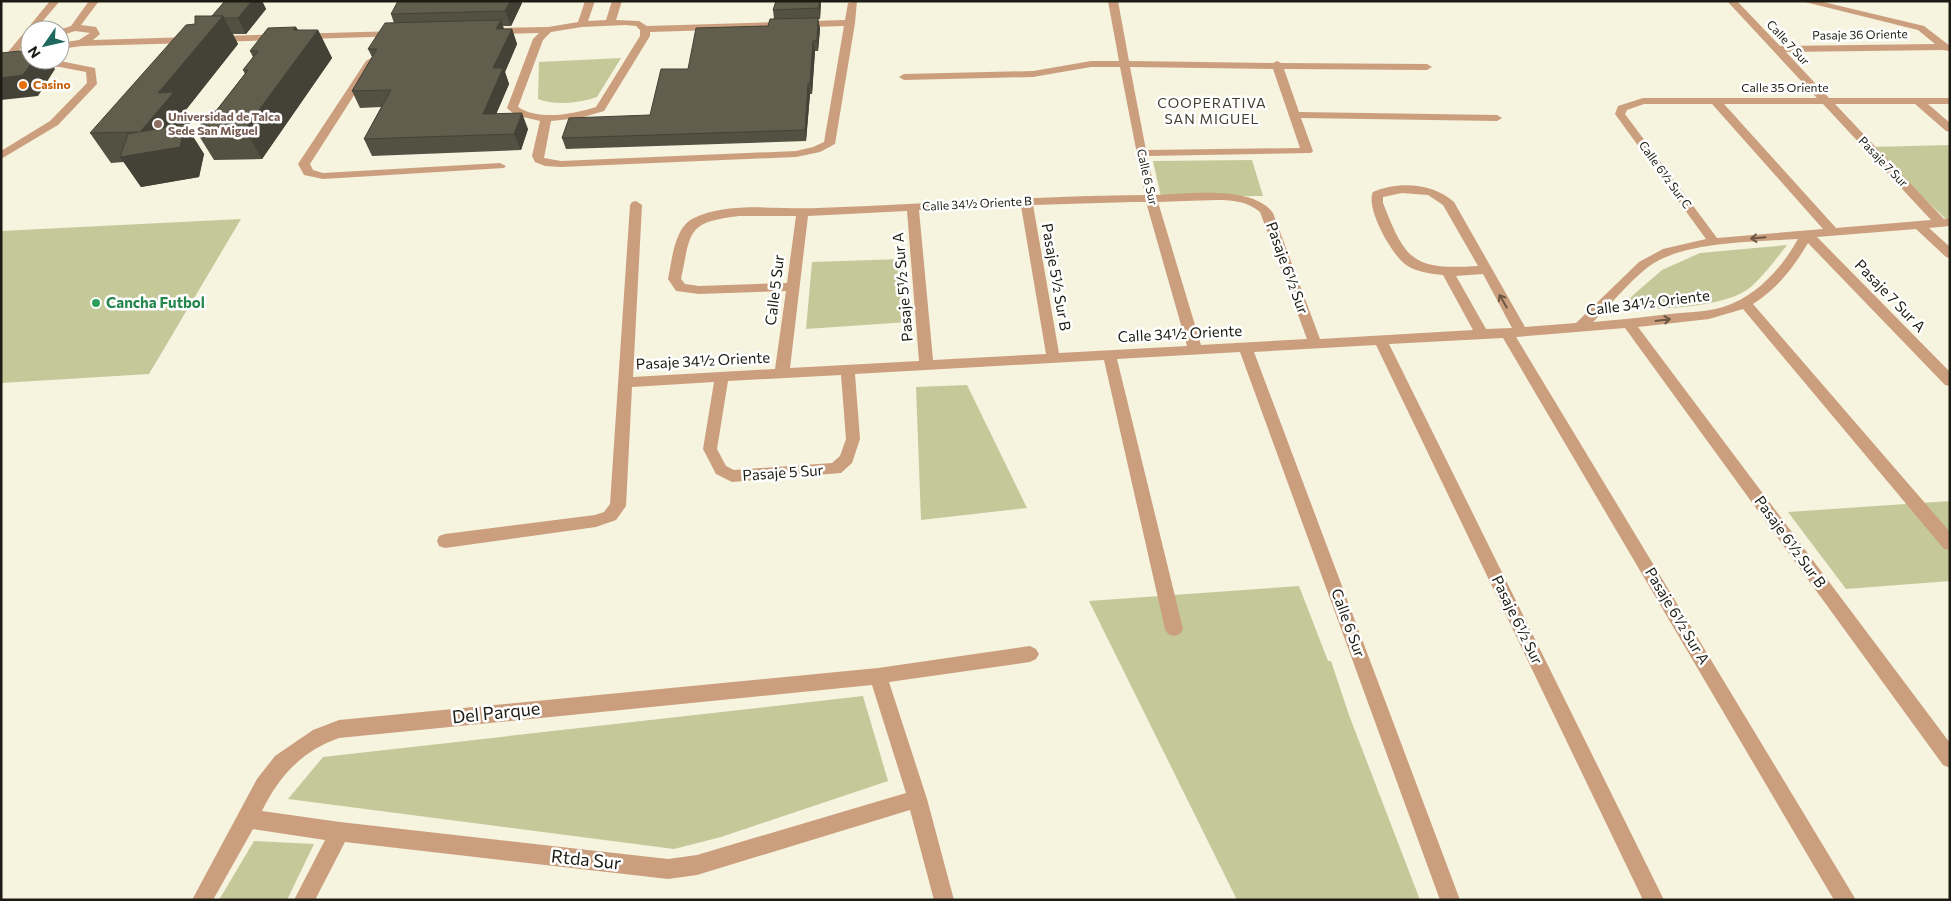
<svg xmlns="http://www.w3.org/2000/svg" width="1951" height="901" font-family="Commissioner,sans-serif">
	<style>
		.green { fill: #c5c99a }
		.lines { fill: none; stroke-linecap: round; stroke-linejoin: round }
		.minor { fill: #cb9f7e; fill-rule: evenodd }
		.wall { fill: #535142 }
		.shaded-wall { fill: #444236 }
		.building { fill: #615e4d; stroke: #444236 }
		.oneway { stroke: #6b5744 }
		.food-dot { fill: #e8710a; stroke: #fff; stroke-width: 2 }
		.education-dot { fill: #8d6e63; stroke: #fff; stroke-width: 2 }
		.leisure-dot { fill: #2e9e5b; stroke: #fff; stroke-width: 2 }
		.labels { text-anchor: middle; stroke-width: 5; stroke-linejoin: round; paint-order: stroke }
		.far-street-label { font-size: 12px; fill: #1d1c14; stroke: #fff }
		.far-food-label { font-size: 12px; font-weight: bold; fill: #c56008; stroke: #fff; text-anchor: start }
		.far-education-label { font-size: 12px; font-weight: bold; fill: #785e54; stroke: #fff; text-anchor: start }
		.far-neighbourhood-label { font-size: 14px; letter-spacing: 1px; fill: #413e2d; stroke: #fff }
		.street-label { font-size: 15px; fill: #1d1c14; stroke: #fff }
		.leisure-label { font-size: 15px; font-weight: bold; fill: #27864d; stroke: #fff; text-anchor: start }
		.near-street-label { font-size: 18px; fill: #1d1c14; stroke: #fff }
	</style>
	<rect width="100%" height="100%" fill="#f6f3df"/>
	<g class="green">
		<path d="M621,58L597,97C580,103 555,106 538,99L539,62Z"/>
		<path d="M1950,145V221H1948L1870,147Z"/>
		<path d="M1252,160L1263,196L1161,197L1153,161Z"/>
		<path d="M241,219L149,374L1,383V231Z"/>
		<path d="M1787,245C1776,259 1765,274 1752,286C1727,309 1655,309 1622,310L1632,296L1662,270L1700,253Z"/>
		<path d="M902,259L908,322L806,329L812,262Z"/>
		<path d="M967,385L1027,508L921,520L916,387Z"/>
		<path d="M1950,501V581L1846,589L1788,512Z"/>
		<path d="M1299,586L1328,661H1331L1349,715L1420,900H1237L1089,601Z"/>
		<path d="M863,696L888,781L721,837L674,849L288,799L323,757Z"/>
		<path d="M254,841L314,844L287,900H219Z"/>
	</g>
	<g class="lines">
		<g class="minor">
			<path d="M50,1H60L35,30H30V37L15,56L30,60L60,61L95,68L97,84L58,125L1,159V151L50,121L87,83L86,72L60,67L15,64L4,57Z"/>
			<path d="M89,1H99L81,25L96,27L100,34L93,40L191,37L196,40L191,43L82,46L60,49V43L79,40L90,33L75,31L60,36L59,30L71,26Z"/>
			<path d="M585,1H595L588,21L606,20L612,1H622L616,20L639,21L647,26L845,20L848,3L857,1L855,23L835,144L820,152L796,157L561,167L545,166L535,162L532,156L540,121L515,115L507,108L533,39L539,33L494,34L489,31L494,28L548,27L578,22ZM626,25L636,26L640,30V36L596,107C574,114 539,121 518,107L543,40L551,32L582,27ZM844,26L824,142L813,147L796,151L561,161L544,158L551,121L580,118L604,111L650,36V32Z"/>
			<path d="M1108,1H1118L1129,61L1273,63L1277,61L1281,63L1427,64L1432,67L1427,70L1284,69L1299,112L1497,115L1502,118L1497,121L1301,118L1313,151L1311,153L1147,156L1156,195C1188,194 1253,185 1273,213L1320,339L1473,330L1443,275C1431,274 1417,272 1406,265C1392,255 1365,208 1373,192C1398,181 1433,183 1454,202L1525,327L1576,323L1639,262L1663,249L1706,239L1615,114L1618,106L1643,98H1817L1727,1H1737L1780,46L1935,44L1918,30L1801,1H1819L1924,26L1950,46V51L1942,50L1786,52L1829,98H1950V104H1928L1950,123V132L1946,131L1915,104H1835L1944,219L1950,218V226L1929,228L1950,247V258L1946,257L1916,229L1817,237L1950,372V386L1945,385L1808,243C1794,267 1777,289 1753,304L1950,532V550L1944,549L1743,309L1709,319L1638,327L1950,743V768L1943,765L1625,328L1516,337L1856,900H1834L1503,338L1389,344L1664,900H1643L1376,345L1254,352L1460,900H1440L1240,352L1117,359L1183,629L1180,634L1174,636L1168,634L1165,629L1104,360L855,374L860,439L852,463L841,473L732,482L716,474L703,449L714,382L632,387L626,506L616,520L596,527L445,548L439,546L437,541L439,536L445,534L595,515L604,512L610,504L630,205L632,202L636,201L642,205L633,377L775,369L786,291L699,294L676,291L668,279C672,261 674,227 694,218C729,201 780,210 818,208C927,204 1036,196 1145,195L1120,67H1091L1033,77L904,80L899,77L904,74L1033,71L1091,61H1119ZM1130,67L1273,69L1300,148L1146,150ZM1644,104H1712L1823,229L1717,238L1625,114L1627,110ZM1724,104H1823L1931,220L1836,228ZM1402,193L1428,195L1443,205L1478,266C1414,270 1406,262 1383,203V197ZM1185,201C1209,201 1241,195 1260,212L1307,339L1201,345L1158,202ZM1133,202H1146L1187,346L1059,353L1033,205ZM1021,206L1046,354L933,360L919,210ZM907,211L919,361L790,368L808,216ZM739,216H796L787,283L699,286L685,284L681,279C691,232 686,222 739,216ZM1798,239C1782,268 1756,297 1723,307C1706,312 1688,312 1670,314C1644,317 1619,320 1593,322C1611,304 1628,283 1648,267C1682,241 1756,242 1798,239ZM1483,274L1512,328L1486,329L1456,276ZM841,375L846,439L840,456L832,463L734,470L726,466L717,449L728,381Z"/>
			<path d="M398,31L401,32V36L216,42L211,39L216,36Z"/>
			<path d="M371,58L376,61L310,164L313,170L323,173L500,163L506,166L504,168L323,179L304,175L298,164L366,61Z"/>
			<path d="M1030,646L1036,649L1039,654L1036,659L1030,662L889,682L927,799L954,900H934L910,810L697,875L668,879L345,842L315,900H294L325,840L253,829L213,900H192L257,779L275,756L313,730L339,720L878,668ZM872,685L906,793L697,855L668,859L340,822L262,811C279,776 302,751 339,738Z"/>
		</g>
	</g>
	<g class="wall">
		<path d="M225,1H262L266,9L246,34H233L238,44L185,111L192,121L187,127L204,154L199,177L141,187L124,162L111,163L90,133L212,16Z"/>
		<path d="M821,1L820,19H818L820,29L818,51H815L812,94H810L806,141L566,149L562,138L650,115L688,69L768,26L774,19L773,10Z"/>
		<path d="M522,3L511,26H503L504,29H512L517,44L505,72L509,84L496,114L528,129L521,150L372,156L364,139L381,107L360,108L352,91L372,57L368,49L394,23L391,14Z"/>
		<path d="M296,27L298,30H318L332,58L262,159L214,160L196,131L216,111L245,74L243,70L253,57L250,51Z"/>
	</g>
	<g class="shaded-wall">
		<path d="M252,1H262L266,9L246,34L238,18Z"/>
		<path d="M510,1H521L522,3L511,26L505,11Z"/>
		<path d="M819,1H821L820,19L819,8Z"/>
		<path d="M223,16L238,44L185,111L192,121L187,127L204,154L199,177L141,187L120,157L140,132L158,93Z"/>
		<path d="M818,18L820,29L818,51L817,40Z"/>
		<path d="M501,20L506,36L496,29Z"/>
		<path d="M296,27L306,46L318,30L332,58L262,159L245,129L293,30Z"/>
		<path d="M512,29L517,44L505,72L509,84L489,131L483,114L493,68Z"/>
		<path d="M813,41L815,51L812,94L810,83Z"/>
		<path d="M34,60H49L55,69L38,96L1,100V78Z"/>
		<path d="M808,83L810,94L806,141L805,130Z"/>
		<path d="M522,113L528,129L521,150L514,134Z"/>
	</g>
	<g class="building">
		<path d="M225,1H252L238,18H224L223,16H212Z"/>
		<path d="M398,1H510L505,11L391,14Z"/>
		<path d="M776,1H819V8L773,10Z"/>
		<path d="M195,16H223L158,93L174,92L140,132L185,124L180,147L120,157L128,134L139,132L90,133L186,25L195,24Z"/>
		<path d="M818,18L817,40L813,41L810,83H808L805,130L562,138L569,118L650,115L661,69H688L696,28L768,26L770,19Z"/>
		<path d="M501,20L496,29H512L493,68H503L483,114L522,113L514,134L364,139L391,90L352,91L377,49H368L385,23Z"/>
		<path d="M296,27L293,30H318L245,129L196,131L210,112L216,111L248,70H243L258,51H250L268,28Z"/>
		<path d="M30,50V60H34L23,75L1,78V53Z"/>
	</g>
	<defs><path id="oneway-shaft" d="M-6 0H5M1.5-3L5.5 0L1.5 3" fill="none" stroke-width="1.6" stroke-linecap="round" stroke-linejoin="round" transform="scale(1.25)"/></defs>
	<g class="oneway">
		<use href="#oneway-shaft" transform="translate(1758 238) rotate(175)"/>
		<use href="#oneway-shaft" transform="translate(1503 301) rotate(-120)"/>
		<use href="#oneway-shaft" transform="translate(1663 320) rotate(-7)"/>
	</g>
	<circle class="food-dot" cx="23" cy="85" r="5"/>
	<circle class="education-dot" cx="158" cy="124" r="5"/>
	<circle class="leisure-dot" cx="96" cy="303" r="5"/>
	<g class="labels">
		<g class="far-street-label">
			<text transform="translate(1860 35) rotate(-1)" y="4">Pasaje 36 Oriente</text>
			<text transform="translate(1788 43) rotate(47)" y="4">Calle 7 Sur</text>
			<text x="1785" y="92">Calle 35 Oriente</text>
			<text transform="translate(1883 162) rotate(46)" y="4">Pasaje 7 Sur</text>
			<text transform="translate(1665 175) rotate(54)" y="4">Calle 6½ Sur C</text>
			<text transform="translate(1147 177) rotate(77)" y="4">Calle 6 Sur</text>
			<text transform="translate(977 204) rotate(-3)" y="4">Calle 34½ Oriente B</text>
		</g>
		<g class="far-food-label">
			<text x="33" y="89">Casino</text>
		</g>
		<g class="far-education-label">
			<text x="168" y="121">Universidad de Talca<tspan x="168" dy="14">Sede San Miguel</tspan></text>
		</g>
		<g class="far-neighbourhood-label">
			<text x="1212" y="108">COOPERATIVA<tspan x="1212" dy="16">SAN MIGUEL</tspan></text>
		</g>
		<g class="street-label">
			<text transform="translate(1287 268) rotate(70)" y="5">Pasaje 6½ Sur</text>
			<text transform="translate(1056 277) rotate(80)" y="5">Pasaje 5½ Sur B</text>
			<text transform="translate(903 287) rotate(-95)" y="5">Pasaje 5½ Sur A</text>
			<text transform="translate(775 290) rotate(-83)" y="5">Calle 5 Sur</text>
			<text transform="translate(1890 296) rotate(46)" y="5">Pasaje 7 Sur A</text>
			<text transform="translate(1648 303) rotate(-7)" y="5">Calle 34½ Oriente</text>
			<text transform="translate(1180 334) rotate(-3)" y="5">Calle 34½ Oriente</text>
			<text transform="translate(703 361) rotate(-3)" y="5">Pasaje 34½ Oriente</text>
			<text transform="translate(783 473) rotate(-4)" y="5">Pasaje 5 Sur</text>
			<text transform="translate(1790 542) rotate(54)" y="5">Pasaje 6½ Sur B</text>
			<text transform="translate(1677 616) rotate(59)" y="5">Pasaje 6½ Sur A</text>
			<text transform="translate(1517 620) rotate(64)" y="5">Pasaje 6½ Sur</text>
			<text transform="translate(1348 623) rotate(70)" y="5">Calle 6 Sur</text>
		</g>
		<g class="leisure-label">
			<text x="106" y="308">Cancha Futbol</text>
		</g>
		<g class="near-street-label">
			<text transform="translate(496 713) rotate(-6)" y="6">Del Parque</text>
			<text transform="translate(586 860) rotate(6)" y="6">Rtda Sur</text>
		</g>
	</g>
	<rect width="1951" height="901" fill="none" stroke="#1d1c14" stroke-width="5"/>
	<g transform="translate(45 45) rotate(236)"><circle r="24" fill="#ffffff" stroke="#a5a4a1"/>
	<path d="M0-4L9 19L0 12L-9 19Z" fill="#1f685e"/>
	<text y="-8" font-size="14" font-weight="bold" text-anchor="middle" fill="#1d1c14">N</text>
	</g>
</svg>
